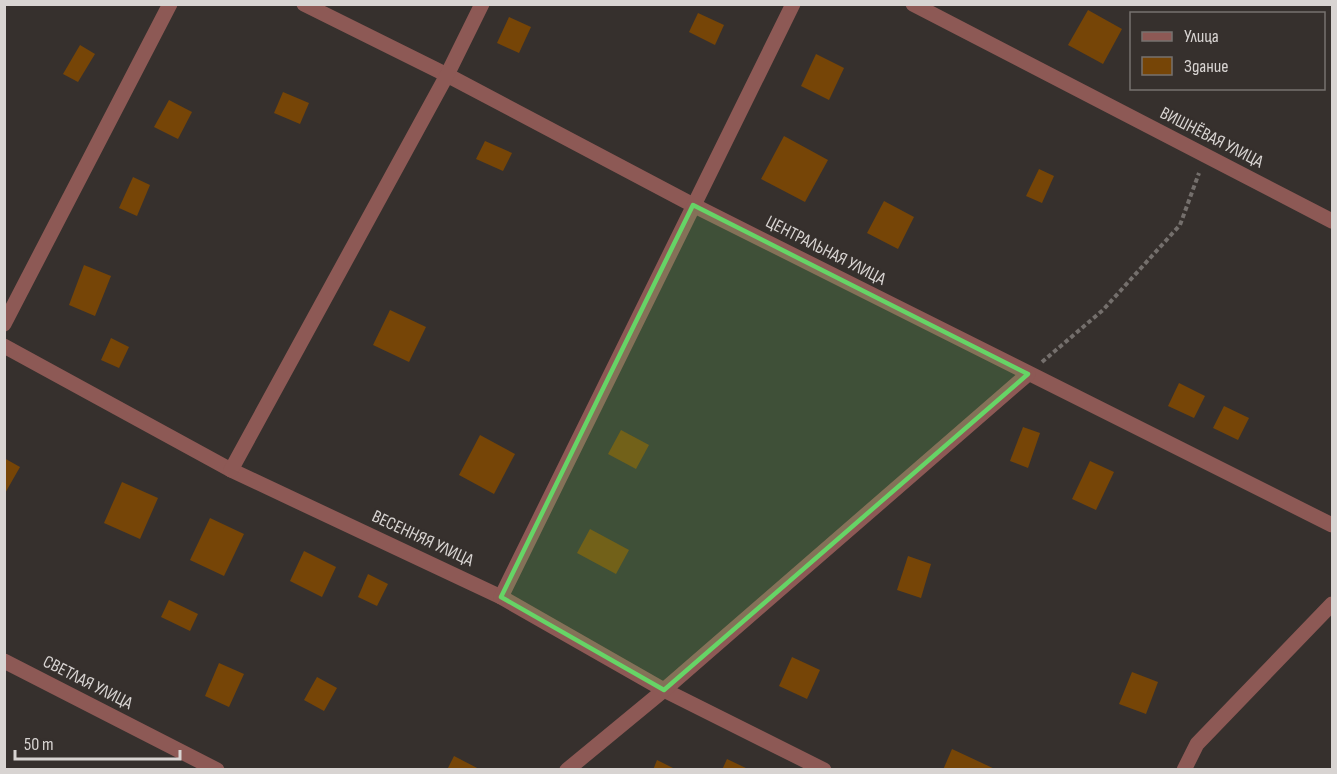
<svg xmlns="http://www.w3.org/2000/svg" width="1337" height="774" font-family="'Sofia Sans Condensed',sans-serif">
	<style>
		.building { fill: #764507 }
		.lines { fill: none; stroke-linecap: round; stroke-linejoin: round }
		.path { stroke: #746f6c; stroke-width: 4; stroke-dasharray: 4.5 3; stroke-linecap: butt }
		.street { stroke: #8d5955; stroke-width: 15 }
		.marked { fill: #66d466; fill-opacity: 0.2; stroke: #66d466; stroke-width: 4.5; stroke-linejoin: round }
		.labels { text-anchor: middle; stroke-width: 4.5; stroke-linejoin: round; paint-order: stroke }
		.street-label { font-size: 18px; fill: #d8d4d2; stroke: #36302d }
	</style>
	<rect width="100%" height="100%" fill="#36302d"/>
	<g class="building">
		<path d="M1088,10L1122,29L1103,64L1068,45Z"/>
		<path d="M698,13L724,25L715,45L689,32Z"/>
		<path d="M509,17L531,27L519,53L497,43Z"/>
		<path d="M80,45L95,54L78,82L63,74Z"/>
		<path d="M816,54L844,68L829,100L801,86Z"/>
		<path d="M283,92L309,103L300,124L274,113Z"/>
		<path d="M169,100L192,112L178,139L154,127Z"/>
		<path d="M784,136L828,160L805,202L761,179Z"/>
		<path d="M485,141L512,153L503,171L476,159Z"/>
		<path d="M1039,169L1054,176L1042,203L1026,196Z"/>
		<path d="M133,177L150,185L137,216L119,208Z"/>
		<path d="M884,201L914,217L898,249L867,233Z"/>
		<path d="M84,265L111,276L95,316L69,305Z"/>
		<path d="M390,310L426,327L409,362L373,345Z"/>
		<path d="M111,338L129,347L119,368L101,360Z"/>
		<path d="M1179,383L1205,396L1194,418L1168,406Z"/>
		<path d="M1224,406L1249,418L1238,440L1213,428Z"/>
		<path d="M1023,427L1040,433L1028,468L1010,461Z"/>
		<path d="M621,430L649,445L636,469L608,454Z"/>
		<path d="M480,435L515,454L494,494L459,475Z"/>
		<path d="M4,458L20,467L4,495Z"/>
		<path d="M1090,461L1114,472L1096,510L1072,499Z"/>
		<path d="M122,482L158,498L140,539L104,523Z"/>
		<path d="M210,518L244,534L224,576L190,560Z"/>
		<path d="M590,529L629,550L616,574L577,553Z"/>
		<path d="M304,551L336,567L322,597L290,581Z"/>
		<path d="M908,556L931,564L921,598L897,590Z"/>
		<path d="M368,574L388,584L377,606L358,597Z"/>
		<path d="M169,600L198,614L190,631L161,617Z"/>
		<path d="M792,657L820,670L807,699L779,686Z"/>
		<path d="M219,663L244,674L229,707L205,696Z"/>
		<path d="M1132,672L1158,682L1146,714L1119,704Z"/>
		<path d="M317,677L337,688L324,711L304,700Z"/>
		<path d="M952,749L997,770H943Z"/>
		<path d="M454,756L481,770H447Z"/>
		<path d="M727,759L750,770H722Z"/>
		<path d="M657,760L677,770H653Z"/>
	</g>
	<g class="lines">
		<path class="path" d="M1042,362L1103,310L1180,225L1199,173"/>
		<g class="street">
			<path d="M304,4L447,75L693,205L1332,525"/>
			<path d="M913,4L1332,221"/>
			<path d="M4,324L170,4"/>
			<path d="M4,346L231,470L501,597L664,690L824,770"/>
			<path d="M231,470L447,75L482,4"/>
			<path d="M501,597L793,4"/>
			<path d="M4,661L217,770"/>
			<path d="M567,770L664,690L1028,374"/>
			<path d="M1184,770L1197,744L1332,604"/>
		</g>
	</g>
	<path class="marked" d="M693,205L1028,374L664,690L501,597Z"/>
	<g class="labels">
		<g class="street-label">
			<text transform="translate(1212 137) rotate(27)" y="6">ВИШНЁВАЯ УЛИЦА</text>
			<text transform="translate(826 250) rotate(27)" y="6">ЦЕНТРАЛЬНАЯ УЛИЦА</text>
			<text transform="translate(423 538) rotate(25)" y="6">ВЕСЕННЯЯ УЛИЦА</text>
			<text transform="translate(88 682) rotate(27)" y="6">СВЕТЛАЯ УЛИЦА</text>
		</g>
	</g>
	<rect width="1337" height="774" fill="none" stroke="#d8d4d2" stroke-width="12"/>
	<rect x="1130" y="12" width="195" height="78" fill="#36302d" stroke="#77726f" stroke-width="1.5"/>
	<rect x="1142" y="32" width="30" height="9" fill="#8d5955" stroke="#77726f" stroke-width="1.5"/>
	<text x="1184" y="42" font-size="18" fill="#d8d4d2">Улица</text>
	<rect x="1142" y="57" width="30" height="18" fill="#764507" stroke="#77726f" stroke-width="1.5"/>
	<text x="1184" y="72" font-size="18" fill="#d8d4d2">Здание</text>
	<path d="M15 750v9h165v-9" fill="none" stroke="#d8d4d2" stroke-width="3"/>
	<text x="24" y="750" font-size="18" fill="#d8d4d2" stroke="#36302d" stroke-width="4.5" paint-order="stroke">50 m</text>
</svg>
